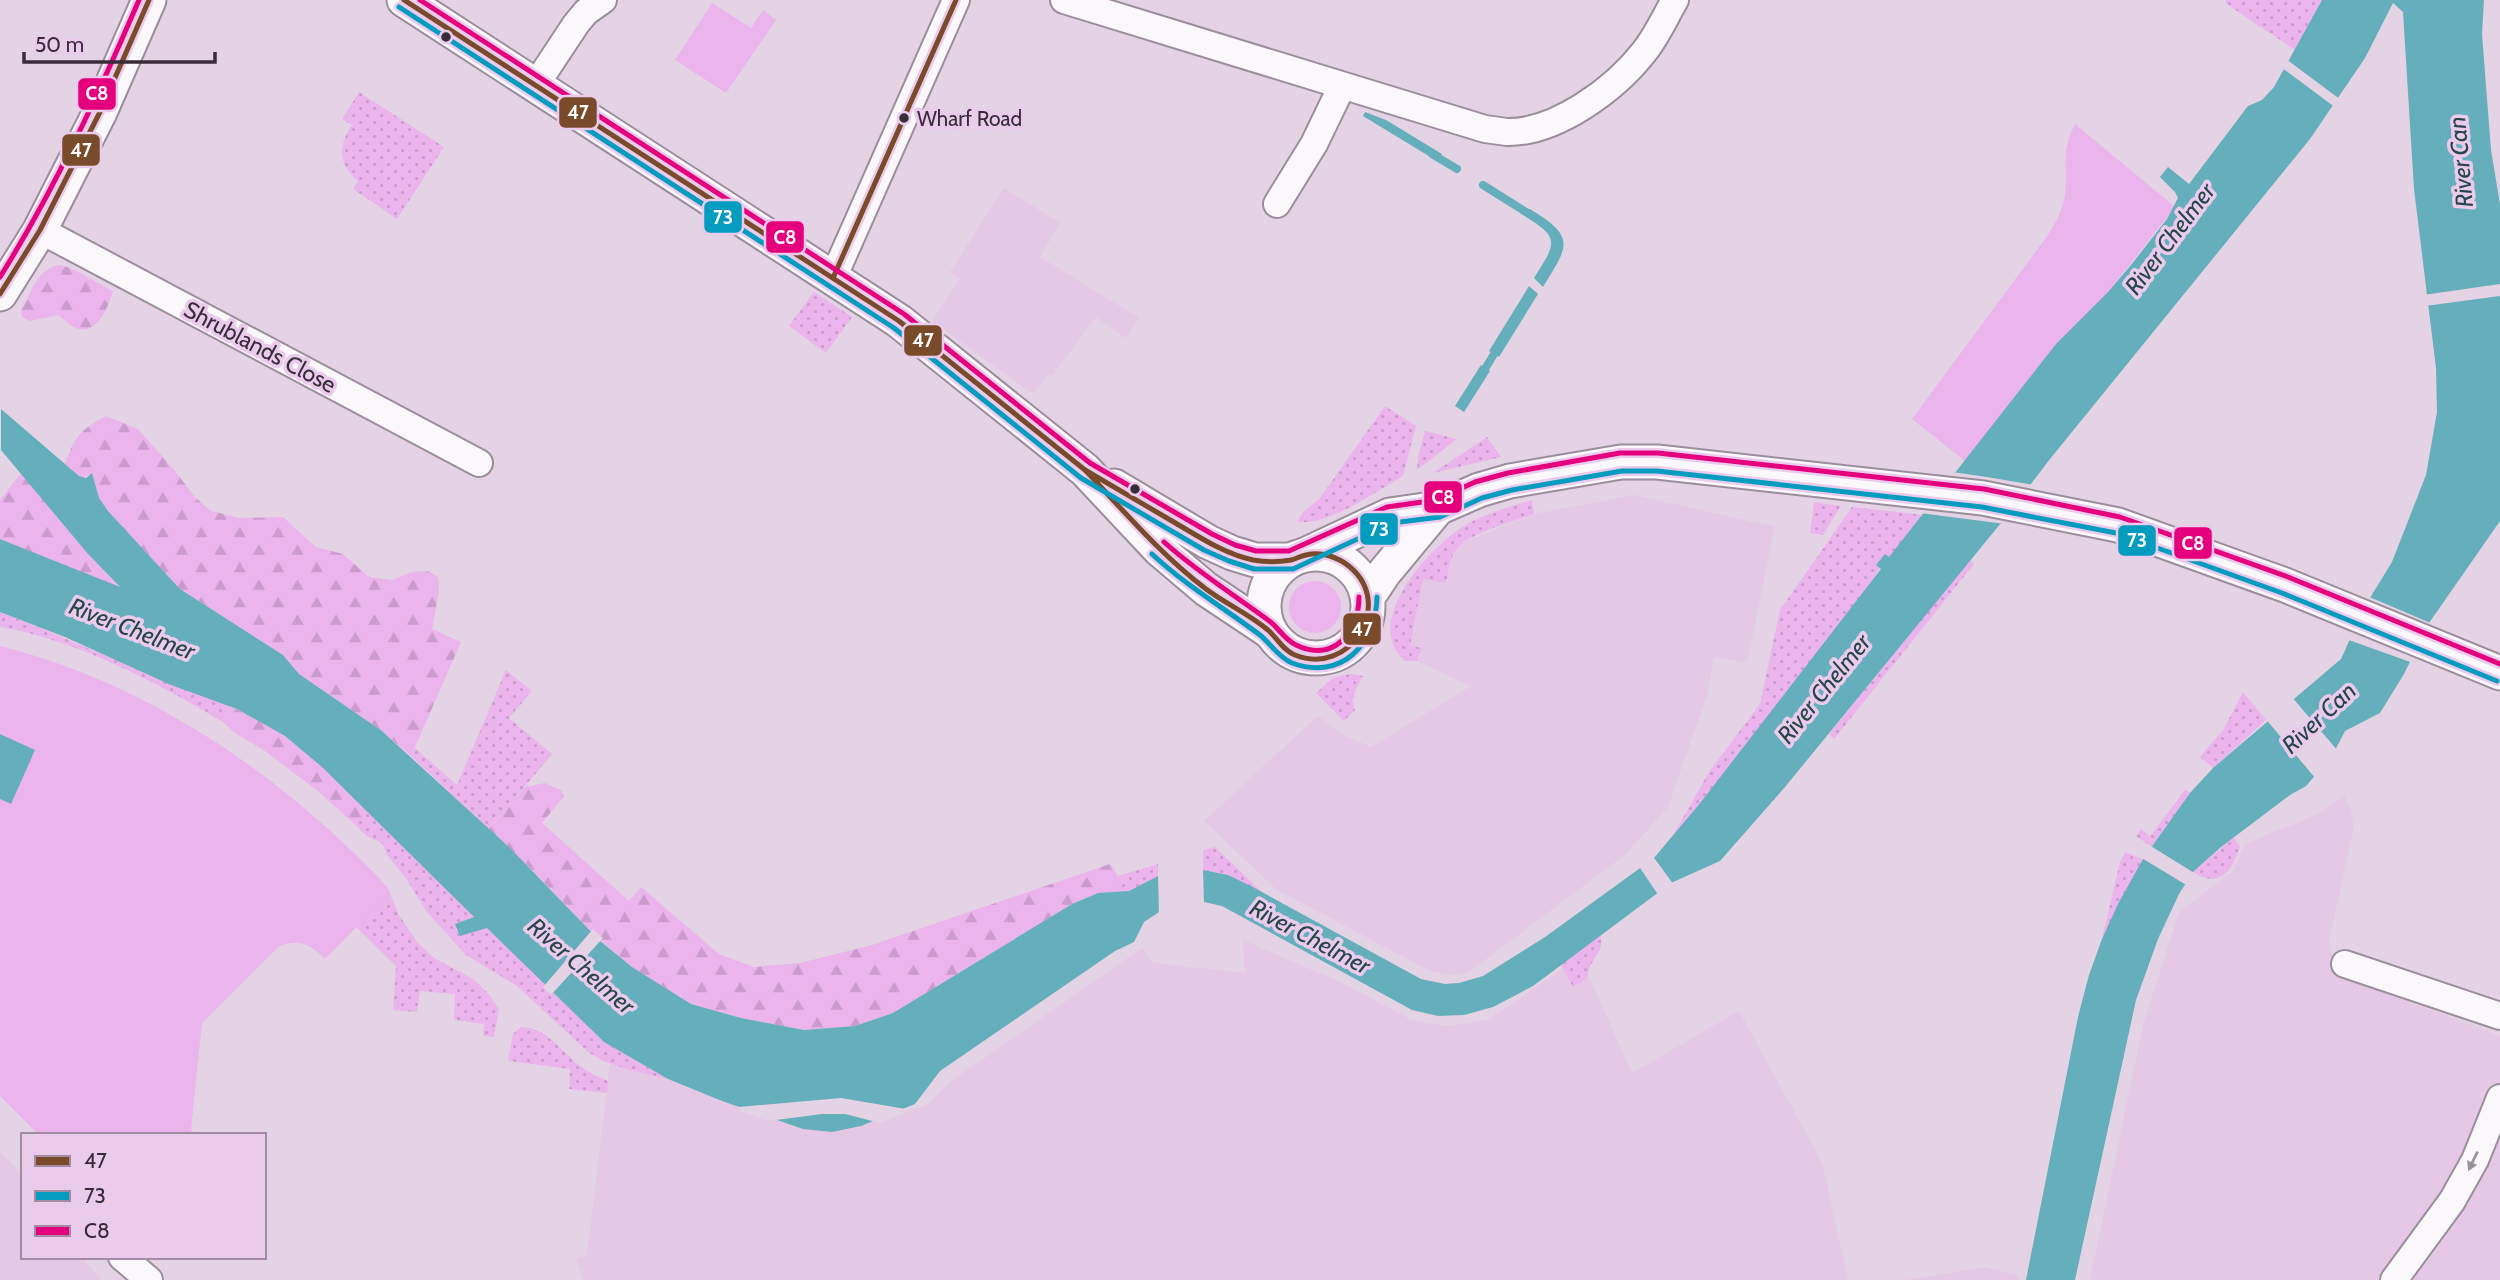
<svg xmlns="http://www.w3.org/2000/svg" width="2500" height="1280" font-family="Cabin,sans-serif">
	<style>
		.built { fill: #e5c8e5 }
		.grass { fill: url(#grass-dots) }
		.forest { fill: url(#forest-firs) }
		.green { fill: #ebb4ed }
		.water { fill: #65aebb }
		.pier { fill: #e4d3e4 }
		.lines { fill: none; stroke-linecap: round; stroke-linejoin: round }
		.stream { stroke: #65aebb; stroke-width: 8 }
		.minor-casing { stroke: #9b8e9c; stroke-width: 30 }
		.major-casing { stroke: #9b8e9c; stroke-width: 37 }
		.minor { stroke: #fbf8fb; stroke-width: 26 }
		.major { stroke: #fbf8fb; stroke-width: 33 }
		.bus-1-casing { stroke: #ebcbec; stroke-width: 10 }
		.bus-2-casing { stroke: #ebcbec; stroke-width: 10 }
		.bus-3-casing { stroke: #ebcbec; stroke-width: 10 }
		.bus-1 { stroke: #7a4b2a; stroke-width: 5 }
		.bus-2 { stroke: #069cbf; stroke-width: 5 }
		.bus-3 { stroke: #e5007d; stroke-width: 5 }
		.oneway { fill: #9a929a }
		.bus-dot { fill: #382c39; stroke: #ebcbec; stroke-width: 2.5 }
		.labels { text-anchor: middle; stroke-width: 7; stroke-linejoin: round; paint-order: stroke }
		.bus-label { font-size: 21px; fill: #382c39; stroke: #ebcbec; text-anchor: start }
		.street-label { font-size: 23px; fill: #382c39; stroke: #ebcbec }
		.water-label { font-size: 24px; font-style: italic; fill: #25464a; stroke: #ebcbec }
		.line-badge { stroke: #ebcbec; stroke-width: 2.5 }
		.badge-label { font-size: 19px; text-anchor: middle; font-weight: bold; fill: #fff }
	</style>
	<defs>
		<pattern id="grass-dots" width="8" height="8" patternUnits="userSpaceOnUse" patternTransform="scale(1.75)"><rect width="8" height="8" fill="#ebb4ed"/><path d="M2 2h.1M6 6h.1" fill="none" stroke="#ca9bcc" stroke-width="1.8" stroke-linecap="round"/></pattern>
		<pattern id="forest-firs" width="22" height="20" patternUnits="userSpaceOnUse" patternTransform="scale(1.75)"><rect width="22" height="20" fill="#ebb4ed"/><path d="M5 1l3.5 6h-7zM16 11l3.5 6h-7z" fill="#ca9bcc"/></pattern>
	</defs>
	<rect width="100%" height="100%" fill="#e4d3e4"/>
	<g class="built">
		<path d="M1004,188L1060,223L1040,257L1139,318L1126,338L1096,317L1052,376L1048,374L1033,394L932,321L960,279L950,272Z"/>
		<path d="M1635,495L1775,527L1747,663L1714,657L1707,695L1668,807L1625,855L1469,972L1456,975L1435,972L1419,965L1276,889L1204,821L1318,716L1345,736L1371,747L1471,686L1417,661L1420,655L1410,646L1423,579L1446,583L1452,558L1456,548L1464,542L1534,514Z"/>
		<path d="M2344,796L2351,809L2354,827L2329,941L2335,965L2348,979L2500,1036V1280H2090L2143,1025L2179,912L2234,870L2245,844L2318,814Z"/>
		<path d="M1243,940L1342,983L1410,1019L1444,1026L1488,1020L1580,957L1632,1073L1739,1011L1822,1162L1848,1280H583L576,1259L587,1255L610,1063L629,1070L668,1079L722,1101L803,1129L832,1132L847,1129L904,1110L925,1107L950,1082L1142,948L1154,963L1245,973Z"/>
		<path d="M0,1152L15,1166L23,1179V1257H81L102,1280H0Z"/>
		<path d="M1984,1267L2019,1276L2018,1280H1905Z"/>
	</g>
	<g class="grass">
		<path d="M2226,0H2322L2295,50L2225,3Z"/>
		<path d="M359,92L444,147L397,219L353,189L358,181C338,165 338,145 352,125L342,119Z"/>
		<path d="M814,292L852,317L826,353L789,326Z"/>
		<path d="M1385,406L1416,426L1403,476C1375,492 1329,526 1297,522L1303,512L1320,498Z"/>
		<path d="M1425,431L1457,439L1417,470L1418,457Z"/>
		<path d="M1487,437L1501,457L1433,473Z"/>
		<path d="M1532,500L1534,514C1515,521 1465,534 1455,551C1449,560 1449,573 1446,583L1423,579L1410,646L1422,648L1417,661H1405C1361,624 1428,549 1461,528C1483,514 1508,507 1532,500Z"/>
		<path d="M1814,502L1841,506L1823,535L1810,533Z"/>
		<path d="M1852,507L1923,515L1889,558L1885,554C1876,586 1836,628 1815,655C1767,716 1722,779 1672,837L1709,772L1760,704L1780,610Z"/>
		<path d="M1970,560L1974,564L1834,739L1829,734Z"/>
		<path d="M0,612C80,643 157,679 237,709L225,711L223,722C158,683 75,639 0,627Z"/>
		<path d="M506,670L532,691L509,718L552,754L489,829L411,756L415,748L457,785Z"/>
		<path d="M1351,674L1363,676C1357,688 1350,696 1355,710L1344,721L1316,693L1334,677Z"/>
		<path d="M2243,692L2266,720L2213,768L2200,757L2223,730Z"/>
		<path d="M2186,789L2190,793L2152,847L2136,836L2141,829L2150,836Z"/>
		<path d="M365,809L474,917L455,924L487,927L604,1042L668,1079L629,1070L603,1061L588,1052L517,986L466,955L427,912L405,877L387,855L382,843L368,837L350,820L357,822L364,818Z"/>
		<path d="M2234,837L2240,847C2232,871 2220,889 2193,872Z"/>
		<path d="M1215,847L1262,892L1228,875L1203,870V850Z"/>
		<path d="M2125,852L2143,859L2102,939L2120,862Z"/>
		<path d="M1158,864V876L1129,891L1118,893L1120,887L1118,876Z"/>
		<path d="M372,871L387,887L399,915L417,942L434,958L473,979L488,993L499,1009L494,1037L483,1036L484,1024L454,1020L455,994L420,991L417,1012L393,1010L396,966L356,927Z"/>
		<path d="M1600,935C1604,948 1598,951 1593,961C1584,977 1593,976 1573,987L1561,965Z"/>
		<path d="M521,1027C546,1027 561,1051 579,1065C588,1072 598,1077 608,1081L607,1093L569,1089L570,1069L508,1061L513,1034Z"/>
	</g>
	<g class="forest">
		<path d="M60,265L71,268L113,291C109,305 97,337 76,328C70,326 64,319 58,315L30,321L22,317L21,310C32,293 37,268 60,265Z"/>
		<path d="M106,416L138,429L175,471L195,497L211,511L239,518L283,517L316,547L343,554L369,577L392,580L412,572L428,571L438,577L439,591L432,629L461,642L411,756L382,731L299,674L283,655L180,589L108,511L99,498L92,474L82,478L65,464C74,437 81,429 106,416Z"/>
		<path d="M21,473L88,554L121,589L0,539V500Z"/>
		<path d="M237,709L285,736L322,767L365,809L364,818L357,822L350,820L319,792L265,751L235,733L223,722L225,711Z"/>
		<path d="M545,783L561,790L564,796L542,823L629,901L641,887L719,954L754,967L800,963L872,945L1110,864C1117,874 1123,882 1118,893H1098L1072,904L893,1013L855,1026L804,1030L741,1018L691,1004L632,967L592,933L535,873L489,829L525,787Z"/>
	</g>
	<g class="green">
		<path d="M712,3L751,28L763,10L776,20L726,93L675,60Z"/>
		<path d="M2075,124L2175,207L2108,292L2056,344L1965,461L1912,419L2048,235C2056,222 2063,210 2065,194C2068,165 2060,154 2075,124Z"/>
		<circle cx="1315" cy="607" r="26"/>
		<path d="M0,646C148,683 284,776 387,887L390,893L325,959C310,944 298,938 278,947L202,1023L191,1129L196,1135H39L0,1096Z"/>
	</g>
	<g class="water">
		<path d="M2322,0H2484L2482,34L2491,150L2500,204V521L2429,623L2404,674L2380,713L2345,731L2332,756L2306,786L2290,795L2221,847L2193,872L2179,894L2158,939L2136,1000L2075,1280H2026L2078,1017L2089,975L2102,939L2118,904L2143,859L2190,793L2213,768L2341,659L2365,606L2392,562L2426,475L2437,412L2436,368L2414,189L2403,12L2393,3L2365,58L2310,139L2050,459L2001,523L1785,787L1720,861L1671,883L1533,986L1493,1007L1464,1015L1438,1016L1412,1010L1222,906L1204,902L1159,912L1144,922L1134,942L1115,951L940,1071L915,1104L861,1126L832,1132L803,1129L722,1101L668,1079L604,1042L487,928L460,936L455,924L474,917L322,767L285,736L237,709L171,685L65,637L0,612V539L120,587L88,554L1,450V409L79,476L86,478L92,473L99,498L108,511L180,589L283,655L299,674L382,731L511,849L599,940L632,967L691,1004L741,1018L804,1030L855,1026L893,1013L1072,904L1098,893L1129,891L1158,876L1203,870L1228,875L1251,886L1421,979L1445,984L1459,983L1483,976L1545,937L1654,858L1701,802L1881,569L1876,565L1885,554L1889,557L2056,344L2108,292L2131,265L2167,219L2178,198L2175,192L2160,177L2168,167L2189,184L2248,106L2262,100L2274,87Z"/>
		<path d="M1365,112L1386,120L1442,154L1437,161L1363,116Z"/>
		<path d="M1530,209C1576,237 1569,245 1543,287L1534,278C1558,240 1560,238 1520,213Z"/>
		<path d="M1529,286L1538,294L1499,357L1489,351Z"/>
		<path d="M1481,365L1490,371L1464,412L1455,406Z"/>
		<path d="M0,734L35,750L11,804L0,799Z"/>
	</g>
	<g class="pier">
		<path d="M2286,59L2341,100L2336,108L2281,67Z"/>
		<path d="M2500,284V296L2425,306L2423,295Z"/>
		<path d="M1952,472L1987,477L2034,485L2005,524L1920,513Z"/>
		<path d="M2367,596L2433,624L2413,663L2346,639Z"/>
		<path d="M2291,696L2338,751L2316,779L2264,717Z"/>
		<path d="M2149,845L2196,874L2188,886L2140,857Z"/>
		<path d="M1652,855L1674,885L1659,896L1638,865Z"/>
		<path d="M1203,867L1204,906L1159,915L1158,873Z"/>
		<path d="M593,929L603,938L551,995L543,987Z"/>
		<path d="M841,1098L912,1110L880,1123L845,1114H822L768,1121L742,1112L738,1107Z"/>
	</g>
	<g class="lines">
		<g class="stream">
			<path d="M1432,154L1457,169"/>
			<path d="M1483,185L1534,217"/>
			<path d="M1480,377L1499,346"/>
		</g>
		<defs>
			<g id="minor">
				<path d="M1064,0L1485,129C1492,130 1500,131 1507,132C1556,133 1615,89 1644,52C1657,36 1665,17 1675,0"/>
				<path d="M535,86L576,24L586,12L603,0"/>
				<path d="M1277,204L1314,144L1342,86"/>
				<path d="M40,230L479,463"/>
				<path d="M833,278L956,0"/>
				<path d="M2345,964L2500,1016"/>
				<path d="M122,1257L149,1280"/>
				<path d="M2394,1280L2452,1201L2475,1160L2500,1098"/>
			</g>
			<g id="major">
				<path d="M404,0L899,321L1085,470L1160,550L1206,589L1269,631"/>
				<path d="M0,294L40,230L100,112L149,0"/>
				<path d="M1114,486L1208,542L1232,553L1255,560H1291"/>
				<circle cx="1316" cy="606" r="52"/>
				<path d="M1307,554L1390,515L1438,508L1479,490L1510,481L1621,462H1657L1983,498L2118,525L2285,585L2500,673"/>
				<path d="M1368,597L1384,573L1438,508"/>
			</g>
		</defs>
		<use href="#minor" class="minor-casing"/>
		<use href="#major" class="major-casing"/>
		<use href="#minor" class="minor"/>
		<use href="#major" class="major"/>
		<defs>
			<g id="bus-1">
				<path d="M404,0L899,321L1085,470"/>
				<path d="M833,278L956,0"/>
				<path d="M0,294L40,230L100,112L149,0"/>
				<path d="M1085,470C1114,487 1143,504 1172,521C1198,536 1224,554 1253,560C1264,562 1280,562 1291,560C1296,559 1300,556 1306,555C1321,551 1338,557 1350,567C1395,605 1350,677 1295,655C1283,650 1278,639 1268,630C1249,614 1226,604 1206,589C1161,555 1124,511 1085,470Z"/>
			</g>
			<g id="bus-2">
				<path d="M399,7L894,328L1081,478L1204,550L1229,561L1254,569H1293L1392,523L1440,517L1482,498L1512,490L1622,471H1657L1982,507L2116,533L2282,593L2497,681"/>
				<path d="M1152,554C1185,585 1224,608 1260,635C1271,644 1278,657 1292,663C1341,681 1376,645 1377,597"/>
			</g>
			<g id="bus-3">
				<path d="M420,0L904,314L1090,463L1212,534L1235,545L1256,551H1289L1387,507L1436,500L1475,482L1508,473L1620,453H1658L1984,489L2120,517L2288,577L2500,664"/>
				<path d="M0,277C55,189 98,95 139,0"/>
				<path d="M1164,542C1196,571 1233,594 1268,620C1278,627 1285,640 1296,645C1333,663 1359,633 1359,597"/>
			</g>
		</defs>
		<use href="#bus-1" class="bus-1-casing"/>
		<use href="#bus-2" class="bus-2-casing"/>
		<use href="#bus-3" class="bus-3-casing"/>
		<use href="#bus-1" class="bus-1"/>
		<use href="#bus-2" class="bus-2"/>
		<use href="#bus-3" class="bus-3"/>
	</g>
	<defs><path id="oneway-solid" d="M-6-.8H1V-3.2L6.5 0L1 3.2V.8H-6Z" transform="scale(1.75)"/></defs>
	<use class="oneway" href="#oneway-solid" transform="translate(2473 1161) rotate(116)"/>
	<g class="bus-dot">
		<circle cx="446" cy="37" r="6"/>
		<circle cx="904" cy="118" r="6"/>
		<circle cx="1135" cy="489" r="6"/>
	</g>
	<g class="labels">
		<g class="bus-label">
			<text x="917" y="126">Wharf Road</text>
		</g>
		<g class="street-label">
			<text transform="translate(260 347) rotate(28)" y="8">Shrublands Close</text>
		</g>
		<g class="water-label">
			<text transform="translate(2461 162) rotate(-95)" y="8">River Can</text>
			<text transform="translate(2170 239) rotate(-53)" y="8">River Chelmer</text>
			<text transform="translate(132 629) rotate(21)" y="8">River Chelmer</text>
			<text transform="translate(1824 689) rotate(-51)" y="8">River Chelmer</text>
			<text transform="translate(2319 718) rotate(-43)" y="8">River Can</text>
			<text transform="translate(1310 937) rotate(28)" y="8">River Chelmer</text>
			<text transform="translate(581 966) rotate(41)" y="8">River Chelmer</text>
		</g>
	</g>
	<g class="line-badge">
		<rect x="77" y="77" width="40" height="34" rx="7" fill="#e5007d"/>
		<rect x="558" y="96" width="40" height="33" rx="7" fill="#7a4b2a"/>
		<rect x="61" y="133" width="40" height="34" rx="7" fill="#7a4b2a"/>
		<rect x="703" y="200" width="40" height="34" rx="7" fill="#069cbf"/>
		<rect x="765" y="220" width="40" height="34" rx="7" fill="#e5007d"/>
		<rect x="903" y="324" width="40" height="33" rx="7" fill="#7a4b2a"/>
		<rect x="1423" y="480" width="40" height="34" rx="7" fill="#e5007d"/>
		<rect x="1359" y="512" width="40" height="34" rx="7" fill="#069cbf"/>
		<rect x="2117" y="524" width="40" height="33" rx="7" fill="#069cbf"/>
		<rect x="2173" y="526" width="40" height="34" rx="7" fill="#e5007d"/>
		<rect x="1342" y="612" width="40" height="34" rx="7" fill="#7a4b2a"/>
	</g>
	<g class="badge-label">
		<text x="97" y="100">C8</text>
		<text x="578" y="119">47</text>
		<text x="81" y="157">47</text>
		<text x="723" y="224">73</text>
		<text x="785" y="244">C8</text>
		<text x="923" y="347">47</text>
		<text x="1443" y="504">C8</text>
		<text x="1379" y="536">73</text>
		<text x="2137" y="547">73</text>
		<text x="2193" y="550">C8</text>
		<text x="1362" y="636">47</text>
	</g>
	<rect x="21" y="1133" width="245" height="126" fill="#ebcbec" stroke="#a38ba4" stroke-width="2"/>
	<rect x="35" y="1156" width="35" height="10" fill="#7a4b2a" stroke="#a38ba4" stroke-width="2"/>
	<text x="84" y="1168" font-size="21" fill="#382c39">47</text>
	<rect x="35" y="1191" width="35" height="10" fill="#069cbf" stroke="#a38ba4" stroke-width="2"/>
	<text x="84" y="1203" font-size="21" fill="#382c39">73</text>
	<rect x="35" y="1226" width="35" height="10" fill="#e5007d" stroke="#a38ba4" stroke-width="2"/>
	<text x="84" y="1238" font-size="21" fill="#382c39">C8</text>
	<path d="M24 52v10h191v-10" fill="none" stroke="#382c39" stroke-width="3.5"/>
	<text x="35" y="52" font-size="21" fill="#382c39" stroke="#ebcbec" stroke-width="5" paint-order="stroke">50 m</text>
</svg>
